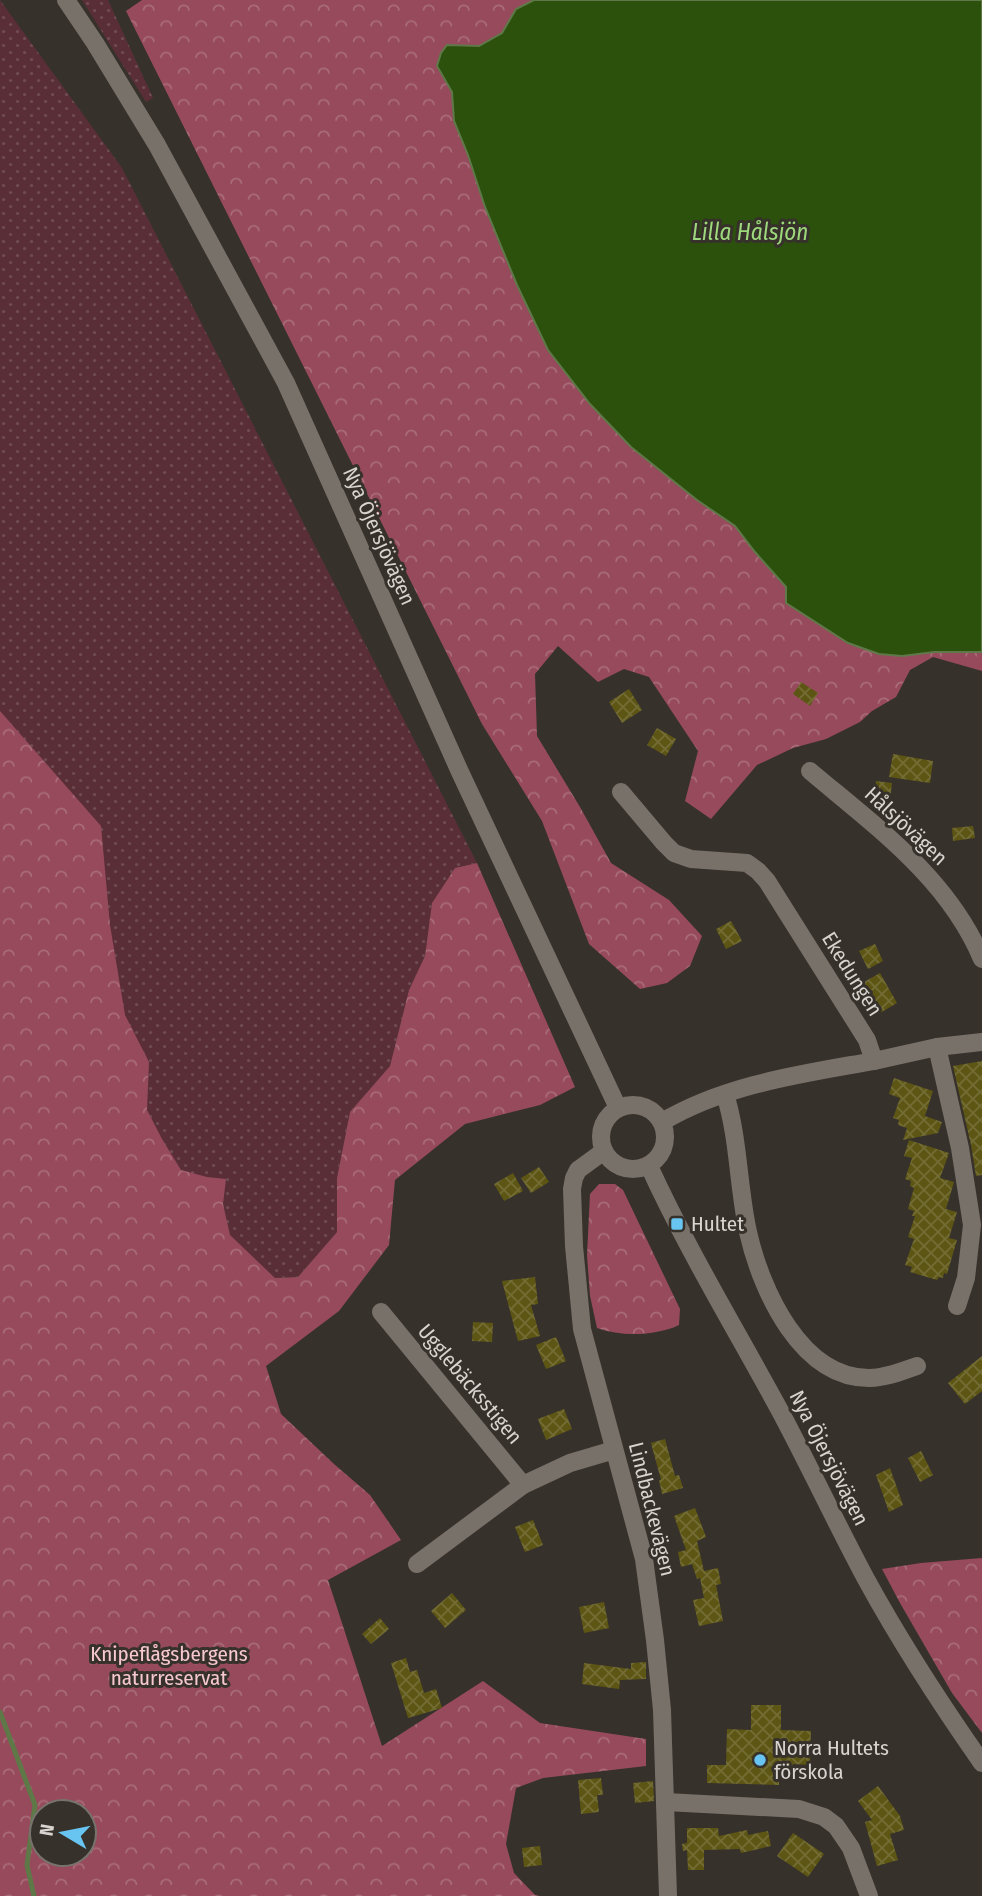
<svg xmlns="http://www.w3.org/2000/svg" width="982" height="1896" font-family="'Fira Sans Condensed',sans-serif">
	<style>
		.grass { fill: url(#grass-dots); fill-rule: evenodd }
		.forest { fill: url(#forest-crowns); fill-rule: evenodd }
		.water { fill: #2b510d; stroke: #5f7848; stroke-width: 2 }
		.lines { fill: none; stroke-linecap: round; stroke-linejoin: round }
		.stream { stroke: #5f7848; stroke-width: 5 }
		.building { fill: url(#building-cross-hatch) }
		.minor { stroke: #78716a; stroke-width: 18 }
		.poi-dot { fill: #68c4f0; stroke: #37312b; stroke-width: 2.5 }
		.labels { text-anchor: middle; stroke-width: 6; stroke-linejoin: round; paint-order: stroke }
		.street-label { font-size: 21px; fill: #d8d4d0; stroke: #37312b }
		.poi-label { font-size: 21px; fill: #d8d4d0; stroke: #37312b; text-anchor: start }
		.park-label { font-size: 21px; fill: #f7c8d0; stroke: #37312b }
		.water-label { font-size: 23px; font-style: italic; fill: #9ed87d; stroke: #37312b }
	</style>
	<defs>
		<pattern id="grass-dots" width="8" height="8" patternUnits="userSpaceOnUse" patternTransform="scale(1.75)"><rect width="8" height="8" fill="#592e37"/><path d="M2 2h.1M6 6h.1" fill="none" stroke="#704b53" stroke-width="1.8" stroke-linecap="round"/></pattern>
		<pattern id="forest-crowns" width="20" height="18" patternUnits="userSpaceOnUse" patternTransform="scale(1.75)"><rect width="20" height="18" fill="#974a5c"/><path d="M2 6a3 3 0 1 1 6 0M12 15a3 3 0 1 1 6 0" fill="none" stroke="#a96c7a"/></pattern>
		<pattern id="building-cross-hatch" width="8" height="8" patternUnits="userSpaceOnUse" patternTransform="scale(1.75)"><rect width="8" height="8" fill="#5c5514"/><path d="M0 0l8 8M0 8l8-8" fill="none" stroke="#736d35"/></pattern>
	</defs>
	<rect width="100%" height="100%" fill="#37312b"/>
	<g class="grass">
		<path d="M0,0L122,168L477,863L455,868L432,903L425,956L409,990L390,1066L350,1112L337,1178V1232L298,1277L275,1278L230,1236L410,1896H0ZM42,1812H84V1854H42Z"/>
		<path d="M82,0H108L153,98L146,102Z"/>
	</g>
	<g class="forest">
		<path d="M142,0H534L516,9L502,33L479,46L447,45L437,66L452,92L454,121L468,155L485,207L517,285L548,350L667,475L697,500L735,526L755,552L818,622L848,643L902,656L934,652H982V671L933,657L910,670L896,697L872,711L860,722L826,739L793,748L757,765L711,819L685,801L698,751L649,677L624,669L598,682L558,646L535,674L537,736L580,807L611,863L669,900L702,936L690,966L667,983L640,989L589,944L542,821L482,724L126,11Z"/>
		<path d="M0,711L101,826L110,925L125,1015L149,1062L147,1110L162,1139L181,1170L207,1177L226,1179L223,1204L230,1235L275,1278L298,1277L337,1232V1178L350,1112L390,1066L409,990L425,956L432,903L455,868L477,863L575,1087L540,1105L465,1124L395,1180L389,1245L339,1311L266,1366L281,1414L334,1464L370,1495L401,1540L328,1580L382,1746L483,1681L540,1723L646,1739V1766L543,1778L516,1788L506,1844L514,1873L535,1895L540,1896H0ZM42,1812H84V1854H42Z"/>
		<path d="M599,1184H615L623,1190L680,1309L679,1325C655,1336 622,1337 597,1328L590,1296L587,1255L590,1194Z"/>
		<path d="M982,1558V1733L952,1693L900,1603L882,1569L921,1563Z"/>
	</g>
	<path class="water" d="M534,0H982V652H934L902,656L879,654L848,643L786,603V587L755,552L735,526L697,500L631,447L590,404L548,350L517,285L485,207L468,155L454,121L452,92L437,66L441,53L447,45L479,46L502,33L516,9Z"/>
	<g class="lines">
		<path class="stream" d="M0,1712L35,1805L27,1865L34,1896"/>
	</g>
	<g class="building">
		<path d="M801,682L818,693L810,706L793,694Z"/>
		<path d="M629,689L642,710L622,723L609,702Z"/>
		<path d="M657,728L676,739L666,756L647,745Z"/>
		<path d="M893,754L933,761L930,783L889,777Z"/>
		<path d="M876,781L892,783L890,800L874,798Z"/>
		<path d="M973,826L975,838L953,841L952,828Z"/>
		<path d="M731,921L742,941L726,949L716,929Z"/>
		<path d="M875,944L883,961L868,969L859,951Z"/>
		<path d="M880,973L897,1003L875,1016L857,986Z"/>
		<path d="M982,1061V1175L976,1176L971,1145L953,1066Z"/>
		<path d="M894,1078L933,1091L925,1116L942,1122L938,1133L903,1140L907,1128L898,1125L899,1120L893,1118L900,1098L889,1094Z"/>
		<path d="M909,1140L949,1153L940,1178L954,1182L946,1209L957,1212L949,1238L957,1240L947,1274L944,1273L943,1278L939,1277L937,1280L910,1272L912,1267L905,1265L914,1239L908,1237L915,1216H912L914,1211L908,1209L914,1188L910,1186L911,1181L905,1179L912,1158L904,1156Z"/>
		<path d="M539,1167L549,1182L531,1193L521,1178Z"/>
		<path d="M513,1173L523,1191L504,1201L494,1184Z"/>
		<path d="M535,1277L538,1304L531,1305L540,1336L518,1341L502,1281Z"/>
		<path d="M473,1322L493,1323L492,1342L472,1341Z"/>
		<path d="M556,1337L566,1361L546,1369L536,1345Z"/>
		<path d="M982,1356V1391L965,1404L948,1383Z"/>
		<path d="M564,1409L572,1429L546,1440L538,1419Z"/>
		<path d="M665,1439L675,1476L679,1475L683,1488L662,1494L659,1480H661L651,1443Z"/>
		<path d="M921,1451L933,1475L920,1482L908,1458Z"/>
		<path d="M890,1468L903,1505L889,1512L876,1475Z"/>
		<path d="M695,1508L706,1537L697,1541L704,1571L718,1568L721,1584L716,1585L723,1621L699,1626L693,1600L704,1598L700,1578L697,1579L692,1564L681,1567L678,1552L686,1550L674,1516Z"/>
		<path d="M533,1520L543,1545L525,1552L515,1527Z"/>
		<path d="M452,1593L466,1610L445,1628L431,1611Z"/>
		<path d="M604,1602L609,1628L584,1633L579,1607Z"/>
		<path d="M380,1618L389,1629L371,1644L362,1634Z"/>
		<path d="M406,1658L410,1672L417,1670L424,1693L436,1689L442,1708L408,1718L391,1663Z"/>
		<path d="M646,1662V1679L620,1680L619,1689L582,1684L584,1663L631,1669V1663Z"/>
		<path d="M751,1705H781V1730L811,1731L810,1765L793,1764V1767H779V1785L707,1783V1765H726L727,1729L751,1730Z"/>
		<path d="M601,1778L603,1795H597L599,1812L581,1814L578,1780Z"/>
		<path d="M653,1781L654,1801L635,1803L633,1783Z"/>
		<path d="M878,1786L900,1816L904,1830L890,1834L898,1860L877,1866L865,1822L872,1820L858,1801Z"/>
		<path d="M687,1828H718L719,1836L747,1830L748,1835L768,1831L771,1846L741,1853L740,1849L704,1850V1870H688L687,1850L683,1851L682,1844L687,1843Z"/>
		<path d="M793,1833L824,1854L808,1877L777,1856Z"/>
		<path d="M540,1846L542,1865L524,1867L522,1848Z"/>
	</g>
	<g class="lines">
		<g class="minor">
			<path d="M66,0L95,43L157,145L286,383L460,772L618,1108"/>
			<path d="M810,771C875,826 948,878 982,959"/>
			<path d="M621,792L664,843L674,853L691,859L747,863L758,871L767,881L782,905L867,1040L874,1061C802,1074 726,1084 662,1122"/>
			<path d="M937,1047L960,1148L972,1225L966,1278L957,1306"/>
			<path d="M874,1061L937,1047L982,1042"/>
			<path d="M725,1094C739,1139 738,1187 748,1232C761,1290 801,1379 870,1378C886,1378 902,1371 917,1366"/>
			<circle cx="633" cy="1137" r="32"/>
			<path d="M604,1151L578,1170L574,1178L572,1189L574,1246L582,1329L644,1559L655,1640L662,1710L668,1896"/>
			<path d="M649,1166C687,1249 735,1328 779,1409C809,1465 836,1523 866,1579C901,1643 940,1703 982,1763"/>
			<path d="M381,1312L523,1485"/>
			<path d="M417,1564L523,1485L570,1463L614,1450"/>
			<path d="M666,1802L799,1809L824,1817L836,1826L851,1848L869,1896"/>
		</g>
	</g>
	<g class="poi-dot">
		<rect x="670" y="1217" width="14" height="14" rx="3.5"/>
		<circle cx="760" cy="1760" r="7"/>
	</g>
	<g class="labels">
		<g class="street-label">
			<text transform="translate(379 536) rotate(66)" y="7">Nya Öjersjövägen</text>
			<text transform="translate(906 826) rotate(43)" y="7">Hålsjövägen</text>
			<text transform="translate(852 974) rotate(58)" y="7">Ekedungen</text>
			<text transform="translate(470 1384) rotate(50)" y="7">Ugglebäcksstigen</text>
			<text transform="translate(829 1458) rotate(63)" y="7">Nya Öjersjövägen</text>
			<text transform="translate(652 1509) rotate(76)" y="7">Lindbackevägen</text>
		</g>
		<g class="poi-label">
			<text x="691" y="1231">Hultet</text>
			<text x="774" y="1755">Norra Hultets<tspan x="774" dy="24">förskola</tspan></text>
		</g>
		<g class="park-label">
			<text x="169" y="1661">Knipeflågsbergens<tspan x="169" dy="24">naturreservat</tspan></text>
		</g>
		<g class="water-label">
			<text x="750" y="240">Lilla Hålsjön</text>
		</g>
	</g>
	<g transform="translate(63 1833) rotate(280)"><circle r="33" fill="#37312b" stroke="#77726d" stroke-width="2"/>
	<path d="M0-5L12 26L0 18L-12 26Z" fill="#68c4f0"/>
	<text y="-10" font-size="19" font-weight="bold" text-anchor="middle" fill="#d8d4d0">N</text>
	</g>
</svg>
